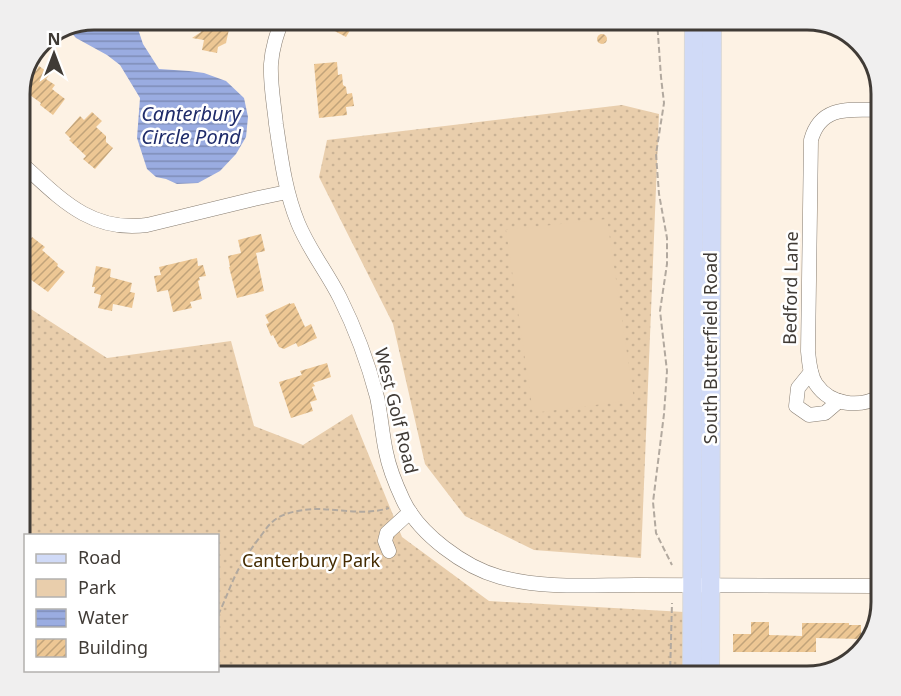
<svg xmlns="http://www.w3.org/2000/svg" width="901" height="696" font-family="'Noto Sans',sans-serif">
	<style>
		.green { fill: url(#green-dots) }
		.pitch { fill: #e9ceac }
		.water { fill: url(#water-rules) }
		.building { fill: url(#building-hatch) }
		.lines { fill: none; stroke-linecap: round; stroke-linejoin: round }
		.minor-casing { stroke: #877d71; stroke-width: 15 }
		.major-casing { stroke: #d9d8d7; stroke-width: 20 }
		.path { stroke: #b2a99f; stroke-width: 2; stroke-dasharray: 6 3; stroke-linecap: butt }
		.minor { stroke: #fff; stroke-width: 14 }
		.major { stroke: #d0daf7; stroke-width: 18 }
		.labels { text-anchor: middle; stroke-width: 5; stroke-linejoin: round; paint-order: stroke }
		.street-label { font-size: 18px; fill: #403b36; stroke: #fff }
		.park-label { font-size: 18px; fill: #442b01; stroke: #fff }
		.water-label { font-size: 20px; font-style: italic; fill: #1f2c6a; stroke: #fff }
		.rim { fill: none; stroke: #403b36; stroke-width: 3 }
	</style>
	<defs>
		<pattern id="green-dots" width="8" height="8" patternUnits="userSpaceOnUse" patternTransform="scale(1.5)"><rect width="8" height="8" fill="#e9ceac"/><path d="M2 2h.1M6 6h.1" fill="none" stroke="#c9b295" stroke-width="1.8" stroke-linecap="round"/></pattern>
		<pattern id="water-rules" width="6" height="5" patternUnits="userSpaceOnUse" patternTransform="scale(1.5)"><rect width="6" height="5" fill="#9aace1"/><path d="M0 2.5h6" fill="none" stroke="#7f8db7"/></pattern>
		<pattern id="building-hatch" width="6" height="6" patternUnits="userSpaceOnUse" patternTransform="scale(1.5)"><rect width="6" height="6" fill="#edc794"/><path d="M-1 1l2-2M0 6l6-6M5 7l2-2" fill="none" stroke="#c1a37a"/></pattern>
	</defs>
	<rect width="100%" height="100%" fill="#fdf2e4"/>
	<g class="green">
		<path d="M622,105L659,114L641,558L534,550L465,516L425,464L393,324L319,177L327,140Z"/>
		<path d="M20,302L107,358L231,341L254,426L303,445L352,414L402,537L489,601L684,612L700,676H93L76,671L218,670V536H26L25,618L20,607Z"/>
	</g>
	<path class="pitch" d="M607,219L634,400L533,413L506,230Z"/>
	<path class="water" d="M94,20H135L143,44L159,69L189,71L204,73L226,81L244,98L248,117L246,137L236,154L220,171L198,183L177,184L166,179L156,177L147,169L137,138L140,98L120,65L107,55L76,38L68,29Z"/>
	<g class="building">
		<path d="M204,20H231L226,43L218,47L217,53L202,50L204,40L192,38L201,32Z"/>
		<path d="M332,20H356L346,37L327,27Z"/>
		<circle cx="602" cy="39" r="5"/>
		<path d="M337,62L338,75L342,74L343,85L346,87L347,94L352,93L354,106L346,107L347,115L319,118L314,64Z"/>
		<path d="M39,66L50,74L46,79L55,85L52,89L65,99L53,115L40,105L41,103L20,88L30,67L36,71Z"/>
		<path d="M92,112L102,121L96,127L106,136V142L113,148L95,169L83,159L86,156L69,140L71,139L65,133L80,116L84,120Z"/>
		<path d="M261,234L265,251L256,253L264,291L237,298L229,267H230L228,256L241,253L238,240Z"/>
		<path d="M32,237L45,247L42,250L58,264L57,266L65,272L48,292L23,274L22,270L26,265L20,260V252Z"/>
		<path d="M197,258L198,266L203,265L206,276L199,277L200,280L198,281L202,299L190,302L192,308L173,312L168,290L157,292L154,276L161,275L159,267Z"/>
		<path d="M96,266L111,269L110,277L132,283L130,292L135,293L132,308L113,304L112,311L98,308L101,295L94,293L95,287H92Z"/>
		<path d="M290,303V304L294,303L305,327L311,324L317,338L298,347L296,343L284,349L279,347L273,335L271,336L266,324L269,323L265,315Z"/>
		<path d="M327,363L331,377L313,383L315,386L312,387L317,400L310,402L313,411L291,418L279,382L302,375L300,371Z"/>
		<path d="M751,622H769V635L802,636V623H849V625H861V639L816,638V652H733V634H751Z"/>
	</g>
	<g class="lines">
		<defs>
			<g id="minor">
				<path d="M282,20C277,34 272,48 271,64C270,84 274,104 276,124C281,158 285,191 298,223C309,250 327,272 340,298C356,330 368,363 377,397C381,415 382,434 386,452C389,468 396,485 403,500C419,534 464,567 500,577C543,589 591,585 636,585C715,586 794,586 874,586L881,584"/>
				<path d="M881,110C851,110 821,104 811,140L808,351C809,362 810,375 816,384C831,406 860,408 881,396"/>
				<path d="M20,162C58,196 89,233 147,225L254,199L287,192"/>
				<path d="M811,372L798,388L796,406L809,415L825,413L839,401"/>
				<path d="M389,551L385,541L387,533L410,512"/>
			</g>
			<g id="major">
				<path d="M692,676L694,20"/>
				<path d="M710,676L712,20"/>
			</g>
		</defs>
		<use href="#minor" class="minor-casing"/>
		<use href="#major" class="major-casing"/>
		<g class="path">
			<path d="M657,20L661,77L664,103L656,154L659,194L667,238V264L660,311L667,371L664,414L653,502L656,533L672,565"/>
			<path d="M20,580L26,579"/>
			<path d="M218,615C225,601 230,586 237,572C244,559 253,546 263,533C267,527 272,521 279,517C291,511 306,509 320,509C343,510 367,515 389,508"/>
			<path d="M187,676L188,670"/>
			<path d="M670,676L672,603"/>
		</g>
		<use href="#minor" class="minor"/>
		<use href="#major" class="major"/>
	</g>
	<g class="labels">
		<g class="street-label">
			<text transform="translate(791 288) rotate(-89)" y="6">Bedford Lane</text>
			<text transform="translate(711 348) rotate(-90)" y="6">South Butterfield Road</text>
			<text transform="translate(396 411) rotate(76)" y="6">West Golf Road</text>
		</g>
		<g class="park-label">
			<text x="311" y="567">Canterbury Park</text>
		</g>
		<g class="water-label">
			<text x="191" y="121">Canterbury<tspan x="191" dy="23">Circle Pond</tspan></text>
		</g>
	</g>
	<path d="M0 0H901V696H0ZM94 30H807A64 64 0 0 1 871 94V602A64 64 0 0 1 807 666H94A64 64 0 0 1 30 602V94A64 64 0 0 1 94 30Z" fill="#f0efef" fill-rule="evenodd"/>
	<path class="rim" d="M94 30H807A64 64 0 0 1 871 94V602A64 64 0 0 1 807 666H94A64 64 0 0 1 30 602V94A64 64 0 0 1 94 30Z"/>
	<rect x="24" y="534" width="195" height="138" fill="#ffffff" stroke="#b3b1af" stroke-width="1.5"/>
	<rect x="36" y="554" width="30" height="9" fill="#d0daf7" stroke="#b3b1af" stroke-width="1.5"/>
	<text x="78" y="564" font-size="18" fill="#403b36">Road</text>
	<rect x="36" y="579" width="30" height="18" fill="#e9ceac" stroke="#b3b1af" stroke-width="1.5"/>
	<text x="78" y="594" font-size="18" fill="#403b36">Park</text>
	<rect x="36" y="609" width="30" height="18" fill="url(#water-rules)" stroke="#b3b1af" stroke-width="1.5"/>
	<text x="78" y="624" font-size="18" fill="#403b36">Water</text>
	<rect x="36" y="639" width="30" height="18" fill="url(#building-hatch)" stroke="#b3b1af" stroke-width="1.5"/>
	<text x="78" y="654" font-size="18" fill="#403b36">Building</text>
	<g transform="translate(54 54)" stroke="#ffffff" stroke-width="4.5" paint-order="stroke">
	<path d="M0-4.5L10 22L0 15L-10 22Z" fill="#403b36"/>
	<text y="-9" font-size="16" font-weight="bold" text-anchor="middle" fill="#403b36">N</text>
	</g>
</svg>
